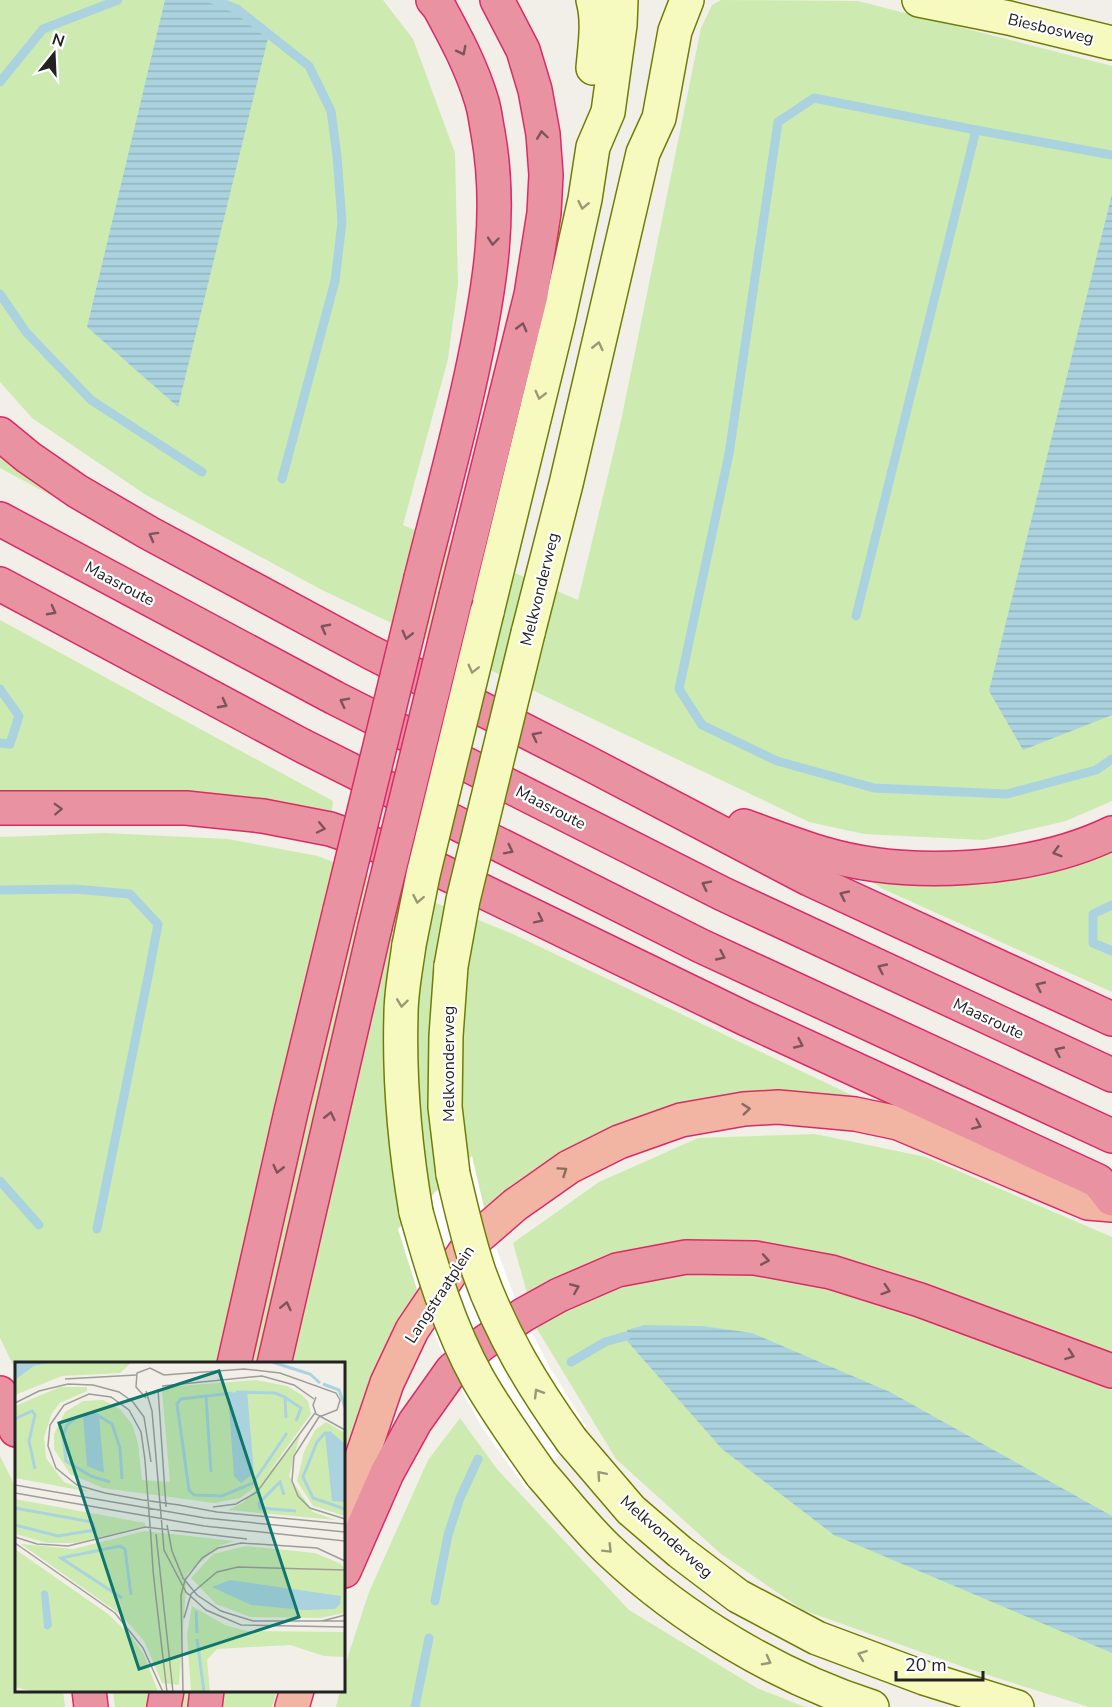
<svg xmlns="http://www.w3.org/2000/svg" width="1112" height="1707" font-family="'Nunito Sans',sans-serif">
	<style>
		.grass { fill: #cdebb0 }
		.water { fill: url(#water-rules) }
		.pier { fill: #fff }
		.lines { fill: none; stroke-linecap: round; stroke-linejoin: round }
		.stream { stroke: #aad3df; stroke-width: 9 }
		.secondary-casing { stroke: #707d05; stroke-width: 36 }
		.trunk-casing { stroke: #dc2a67; stroke-width: 36 }
		.motorway-casing { stroke: #dc2a67; stroke-width: 36 }
		.secondary { stroke: #f7fabf; stroke-width: 33 }
		.trunk { stroke: #f2b4a3; stroke-width: 33 }
		.motorway { stroke: #e892a2; stroke-width: 33 }
		.secondary-bridge-casing { stroke: #707d05; stroke-width: 36; stroke-linecap: butt }
		.motorway-bridge-casing { stroke: #dc2a67; stroke-width: 36; stroke-linecap: butt }
		.secondary-bridge { stroke: #f7fabf; stroke-width: 33 }
		.motorway-bridge { stroke: #e892a2; stroke-width: 33 }
		.oneway { stroke: #7b545c }
		.oneway2 { stroke: #979978 }
		.oneway3 { stroke: #8a6b62 }
		.labels { text-anchor: middle; stroke-width: 4.5; stroke-linejoin: round; paint-order: stroke }
		.street-label { font-size: 16px; fill: #222; stroke: #fff }
		.inset-river { fill: none; stroke: #aad3df; stroke-width: 3 }
		.inset-road { fill: none; stroke: #9f9d99; stroke-width: 1.5 }
		.view { fill: #0f766e; fill-opacity: 0.15; stroke: #0f766e; stroke-width: 3 }
		.inset-edge { fill: none; stroke: #222; stroke-width: 3 }
	</style>
	<defs>
		<pattern id="water-rules" width="6" height="5" patternUnits="userSpaceOnUse" patternTransform="scale(1.5)"><rect width="6" height="5" fill="#aad3df"/><path d="M0 2.5h6" fill="none" stroke="#92b5bf"/></pattern>
	</defs>
	<rect width="100%" height="100%" fill="#f2efe9"/>
	<g class="grass">
		<path d="M0,0H383L413,39L455,153L458,284L448,359L403,525L578,600L621,421L701,28L712,5L721,0L858,1L1112,66V801L1066,821L984,840L864,834L809,822L320,589L146,495L32,418L0,382Z"/>
		<path d="M0,454L52,496L0,468Z"/>
		<path d="M0,620L333,801L331,820L0,793Z"/>
		<path d="M105,833L228,839L318,856L513,934L862,1100L661,1110L573,1146L493,1207L344,1476V1364H16V1371L0,1338V837Z"/>
		<path d="M1112,845V992L883,889L858,873Z"/>
		<path d="M815,1134L926,1157L1112,1237V1707H1089L969,1669L803,1610L721,1554L616,1459L537,1329L513,1243L599,1182L698,1138Z"/>
		<path d="M460,1418L497,1469L629,1610L757,1688L805,1707H336L340,1691L344,1690L345,1665L369,1592L428,1460Z"/>
		<path d="M0,1456L16,1488V1690L63,1691L65,1707H0Z"/>
		<path d="M113,1691H277L272,1707H115Z"/>
	</g>
	<g class="water">
		<path d="M165,0H214L237,9L269,34L178,407L87,327Z"/>
		<path d="M1112,194V715L1023,750L989,691Z"/>
		<path d="M644,1325L702,1326L752,1333L890,1392L1112,1516V1653L834,1535L722,1449L627,1341V1330Z"/>
	</g>
	<path class="pier" d="M472,1156L489,1229L516,1301L549,1366L586,1426L527,1490L483,1429L446,1362L419,1296L398,1229Z"/>
	<g class="lines">
		<g class="stream">
			<path d="M214,0L237,9L309,66L331,111L337,156L342,222L335,281L282,479"/>
			<path d="M0,82L43,29L118,0"/>
			<path d="M976,130L1112,155"/>
			<path d="M0,294L26,332L91,400L202,472"/>
			<path d="M856,616L976,130L814,98L778,122L729,454L679,689L702,725L777,761L874,788L1007,794L1096,770L1112,759"/>
			<path d="M0,689L19,716L10,744L0,743"/>
			<path d="M0,890L74,889L130,894L158,924L149,972L97,1229"/>
			<path d="M1112,905L1093,914V943L1112,951"/>
			<path d="M0,1181L39,1225"/>
			<path d="M571,1362L605,1342L626,1336"/>
			<path d="M435,1601L448,1535L460,1498L478,1459"/>
			<path d="M415,1707L429,1638"/>
		</g>
		<defs>
			<g id="secondary">
				<path d="M919,0L1009,18L1112,43"/>
				<path d="M593,68C595,45 599,22 593,0"/>
				<path d="M487,612L558,321L585,199L593,147L608,112L620,25L621,0"/>
				<path d="M528,633L566,484L643,153L659,118L675,31L687,0"/>
				<path d="M409,945C406,968 401,991 401,1014C399,1080 405,1147 416,1212"/>
				<path d="M451,966L446,1036L445,1107L453,1174"/>
				<path d="M572,1441L631,1510L680,1552L738,1596L817,1638L924,1678L1017,1707"/>
				<path d="M541,1474C564,1500 586,1529 611,1552C683,1620 779,1677 872,1707"/>
			</g>
			<g id="trunk">
				<path d="M344,1510L387,1383L412,1330L470,1244L515,1205L569,1167L619,1142L681,1120L744,1109L778,1107L855,1114L898,1123L1088,1203L1112,1205"/>
				<path d="M292,1707L297,1690"/>
			</g>
			<g id="motorway">
				<path d="M0,434L28,457L77,491L149,533L370,652L588,763L809,879L1112,1019"/>
				<path d="M0,519L335,698L723,894L1112,1075"/>
				<path d="M421,578C439,506 459,435 474,362C490,286 502,211 488,133C486,123 485,112 482,102C472,68 456,38 439,7L433,0"/>
				<path d="M0,584L301,745L701,946L1112,1136"/>
				<path d="M456,596L531,295L544,213L546,175L543,134L535,90L523,50L497,0"/>
				<path d="M0,808H186L263,816L330,829L414,858L746,1019L1098,1181L1112,1199"/>
				<path d="M744,826C769,835 795,845 821,853C907,879 1031,872 1112,833"/>
				<path d="M234,1364L291,1112L340,910"/>
				<path d="M274,1364L375,927"/>
				<path d="M0,1393L16,1430"/>
				<path d="M344,1571L387,1473L415,1422L452,1370L482,1344L523,1315L559,1295L617,1270L686,1257L755,1258L831,1272L920,1300L1112,1371"/>
				<path d="M89,1690L91,1707"/>
				<path d="M164,1707L167,1690"/>
				<path d="M205,1707L207,1690"/>
			</g>
		</defs>
		<use href="#secondary" class="secondary-casing"/>
		<use href="#trunk" class="trunk-casing"/>
		<use href="#motorway" class="motorway-casing"/>
		<use href="#secondary" class="secondary"/>
		<use href="#trunk" class="trunk"/>
		<use href="#motorway" class="motorway"/>
		<defs>
			<g id="secondary-bridge">
				<path d="M409,945L423,875L487,612"/>
				<path d="M451,966L463,900L528,633"/>
				<path d="M453,1174C461,1207 468,1240 479,1272C501,1334 534,1388 572,1441"/>
				<path d="M416,1212C432,1269 449,1327 478,1379C497,1412 519,1443 541,1474"/>
			</g>
			<g id="motorway-bridge">
				<path d="M340,910L421,578"/>
				<path d="M375,927L456,596"/>
			</g>
		</defs>
		<use href="#secondary-bridge" class="secondary-bridge-casing"/>
		<use href="#motorway-bridge" class="motorway-bridge-casing"/>
		<use href="#secondary-bridge" class="secondary-bridge"/>
		<use href="#motorway-bridge" class="motorway-bridge"/>
	</g>
	<defs><path id="oneway-chevron" d="M-2-3.5L2.5 0L-2 3.5" fill="none" stroke-width="1.6" stroke-linecap="round" stroke-linejoin="round" transform="scale(1.5)"/></defs>
	<g class="oneway">
		<use href="#oneway-chevron" transform="translate(462 51) rotate(63)"/>
		<use href="#oneway-chevron" transform="translate(542 135) rotate(-98)"/>
		<use href="#oneway-chevron" transform="translate(493 241) rotate(95)"/>
		<use href="#oneway-chevron" transform="translate(522 327) rotate(-75)"/>
		<use href="#oneway-chevron" transform="translate(153 536) rotate(-151)"/>
		<use href="#oneway-chevron" transform="translate(52 611) rotate(28)"/>
		<use href="#oneway-chevron" transform="translate(325 628) rotate(-152)"/>
		<use href="#oneway-chevron" transform="translate(407 635) rotate(104)"/>
		<use href="#oneway-chevron" transform="translate(344 702) rotate(-153)"/>
		<use href="#oneway-chevron" transform="translate(223 704) rotate(28)"/>
		<use href="#oneway-chevron" transform="translate(536 736) rotate(-153)"/>
		<use href="#oneway-chevron" transform="translate(58 809) rotate(-2)"/>
		<use href="#oneway-chevron" transform="translate(321 828) rotate(12)"/>
		<use href="#oneway-chevron" transform="translate(509 850) rotate(27)"/>
		<use href="#oneway-chevron" transform="translate(1057 852) rotate(164)"/>
		<use href="#oneway-chevron" transform="translate(706 885) rotate(-153)"/>
		<use href="#oneway-chevron" transform="translate(844 895) rotate(-155)"/>
		<use href="#oneway-chevron" transform="translate(539 919) rotate(26)"/>
		<use href="#oneway-chevron" transform="translate(721 956) rotate(25)"/>
		<use href="#oneway-chevron" transform="translate(882 968) rotate(-155)"/>
		<use href="#oneway-chevron" transform="translate(1040 986) rotate(-155)"/>
		<use href="#oneway-chevron" transform="translate(799 1044) rotate(25)"/>
		<use href="#oneway-chevron" transform="translate(1059 1051) rotate(-155)"/>
		<use href="#oneway-chevron" transform="translate(330 1116) rotate(-77)"/>
		<use href="#oneway-chevron" transform="translate(977 1125) rotate(24)"/>
		<use href="#oneway-chevron" transform="translate(278 1169) rotate(103)"/>
		<use href="#oneway-chevron" transform="translate(765 1260) rotate(10)"/>
		<use href="#oneway-chevron" transform="translate(575 1288) rotate(-23)"/>
		<use href="#oneway-chevron" transform="translate(886 1290) rotate(18)"/>
		<use href="#oneway-chevron" transform="translate(286 1306) rotate(-77)"/>
		<use href="#oneway-chevron" transform="translate(1070 1355) rotate(20)"/>
	</g>
	<g class="oneway2">
		<use href="#oneway-chevron" transform="translate(583 205) rotate(102)"/>
		<use href="#oneway-chevron" transform="translate(598 346) rotate(-77)"/>
		<use href="#oneway-chevron" transform="translate(540 395) rotate(104)"/>
		<use href="#oneway-chevron" transform="translate(473 669) rotate(104)"/>
		<use href="#oneway-chevron" transform="translate(418 899) rotate(101)"/>
		<use href="#oneway-chevron" transform="translate(402 1003) rotate(97)"/>
		<use href="#oneway-chevron" transform="translate(538 1393) rotate(-121)"/>
		<use href="#oneway-chevron" transform="translate(601 1475) rotate(-131)"/>
		<use href="#oneway-chevron" transform="translate(608 1549) rotate(45)"/>
		<use href="#oneway-chevron" transform="translate(862 1655) rotate(-160)"/>
		<use href="#oneway-chevron" transform="translate(767 1661) rotate(28)"/>
	</g>
	<g class="oneway3">
		<use href="#oneway-chevron" transform="translate(746 1109) rotate(-6)"/>
		<use href="#oneway-chevron" transform="translate(563 1171) rotate(-34)"/>
	</g>
	<g class="labels">
		<g class="street-label">
			<text transform="translate(1051 28) rotate(13)" y="6">Biesbosweg</text>
			<text transform="translate(120 583) rotate(28)" y="6">Maasroute</text>
			<text transform="translate(539 589) rotate(-76)" y="6">Melkvonderweg</text>
			<text transform="translate(551 807) rotate(27)" y="6">Maasroute</text>
			<text transform="translate(989 1018) rotate(25)" y="6">Maasroute</text>
			<text transform="translate(448 1064) rotate(-90)" y="6">Melkvonderweg</text>
			<text transform="translate(439 1294) rotate(-57)" y="6">Langstraatplein</text>
			<text transform="translate(667 1536) rotate(41)" y="6">Melkvonderweg</text>
		</g>
	</g>
	<g transform="translate(15 1362)">
		<rect width="330" height="330" fill="#f2efe9"/>
		<path d="M42,0H117L105,11L47,14L0,33V18L19,4ZM241,18L272,24L287,33L293,39L296,52L246,121L225,136L199,141L88,126L55,112L39,87V72L50,50L68,39L88,38L105,47L117,62L123,81L127,118L155,120L147,29L150,25ZM45,25H72V29L45,41L37,51L29,75L31,96L49,120L75,130L0,116V44ZM311,60L330,71V154L298,144L282,119L289,90L300,68ZM285,73L274,114L298,150L321,158L213,148L229,140ZM0,137L130,161V164L60,181H32L0,172ZM130,169L220,179L204,184L172,212L164,323L147,321L129,279L106,253L6,182L58,187ZM231,184L300,191L326,202L330,208V251L305,256L235,255L201,242L176,216L198,192ZM0,187L93,252L117,275L129,293L143,330H19L0,325ZM177,244L210,263L232,269L330,270V295L309,294L275,283L202,287L192,298L195,330H176L172,273Z" fill="#cdebb0"/>
		<path d="M0,0H42L19,4L0,18ZM232,29L239,111L226,121L219,114L213,31ZM74,51L84,53L89,111L72,104L68,53ZM316,70L330,82V140L317,139L310,71ZM215,218L326,234L325,242L320,247L289,248L236,243L197,225ZM29,228L33,230L37,264L33,268L29,266L26,230Z" fill="#aad3df"/>
		<path class="inset-river" d="M257,0L295,12L305,21M308,22L324,28L330,45M221,30L260,31L270,35L271,56M192,34L217,31M271,36L286,46L281,59M0,57L17,49L20,53L14,79L20,107M317,71H310L302,80L288,115L298,136L330,147M196,110L191,34L166,37L162,42L174,128L179,133L207,134L238,121L272,71M95,120L76,114L51,99L48,74L52,63L62,55L79,51L97,62L105,86L107,117M269,133L265,120L244,141L245,146L281,149M0,146L77,160L80,168L43,174L0,163M107,236L46,196L105,184L110,187L116,233M181,249L182,271M182,277L189,330"/>
		<path class="inset-road" d="M149,13L229,7L265,11L321,31L325,38L322,48L304,55M50,17L121,13M147,24L247,14L279,23L299,37M143,27L151,145M131,29L137,49L149,188L171,230L191,248L226,263L330,265M301,35L298,43L301,52L330,68M131,36L121,25L122,11L135,6L149,13M0,41L24,29L53,22L78,23L104,30L118,40L129,55L136,100M304,55L279,94L277,119L283,134L295,146L330,157M0,123L190,156L330,170M0,131L189,164L330,179M198,145L221,142L242,130L300,51M152,163L157,189L168,216L182,233L206,249L238,259H330M141,172L158,330M0,175L22,182L53,184L130,165L232,177M0,181L100,251L128,286L148,330M169,256L176,232L202,210L223,205L330,208M307,259L330,253M152,330L141,236L138,208L136,176L132,125L130,98L126,70L114,48L96,35L74,32L49,43L35,63L33,84L41,106L62,123L90,131L128,138L164,143L202,150L330,162M168,330L166,233L170,218L187,196L203,186L226,181L302,186L330,199"/>
		<path class="view" d="M204,9L284,255L124,307L44,61Z"/>
		<rect width="330" height="330" class="inset-edge"/>
	</g>
	<g transform="translate(54 54) rotate(18)" stroke="#ffffff" stroke-width="4.5" paint-order="stroke">
	<path d="M0-4.5L10 22L0 15L-10 22Z" fill="#222222"/>
	<text y="-9" font-size="16" font-weight="bold" text-anchor="middle" fill="#222222">N</text>
	</g>
	<path d="M896 1671v9h87v-9" fill="none" stroke="#222222" stroke-width="3"/>
	<text x="905" y="1671" font-size="18" fill="#222222" stroke="#ffffff" stroke-width="4.5" paint-order="stroke">20 m</text>
</svg>
